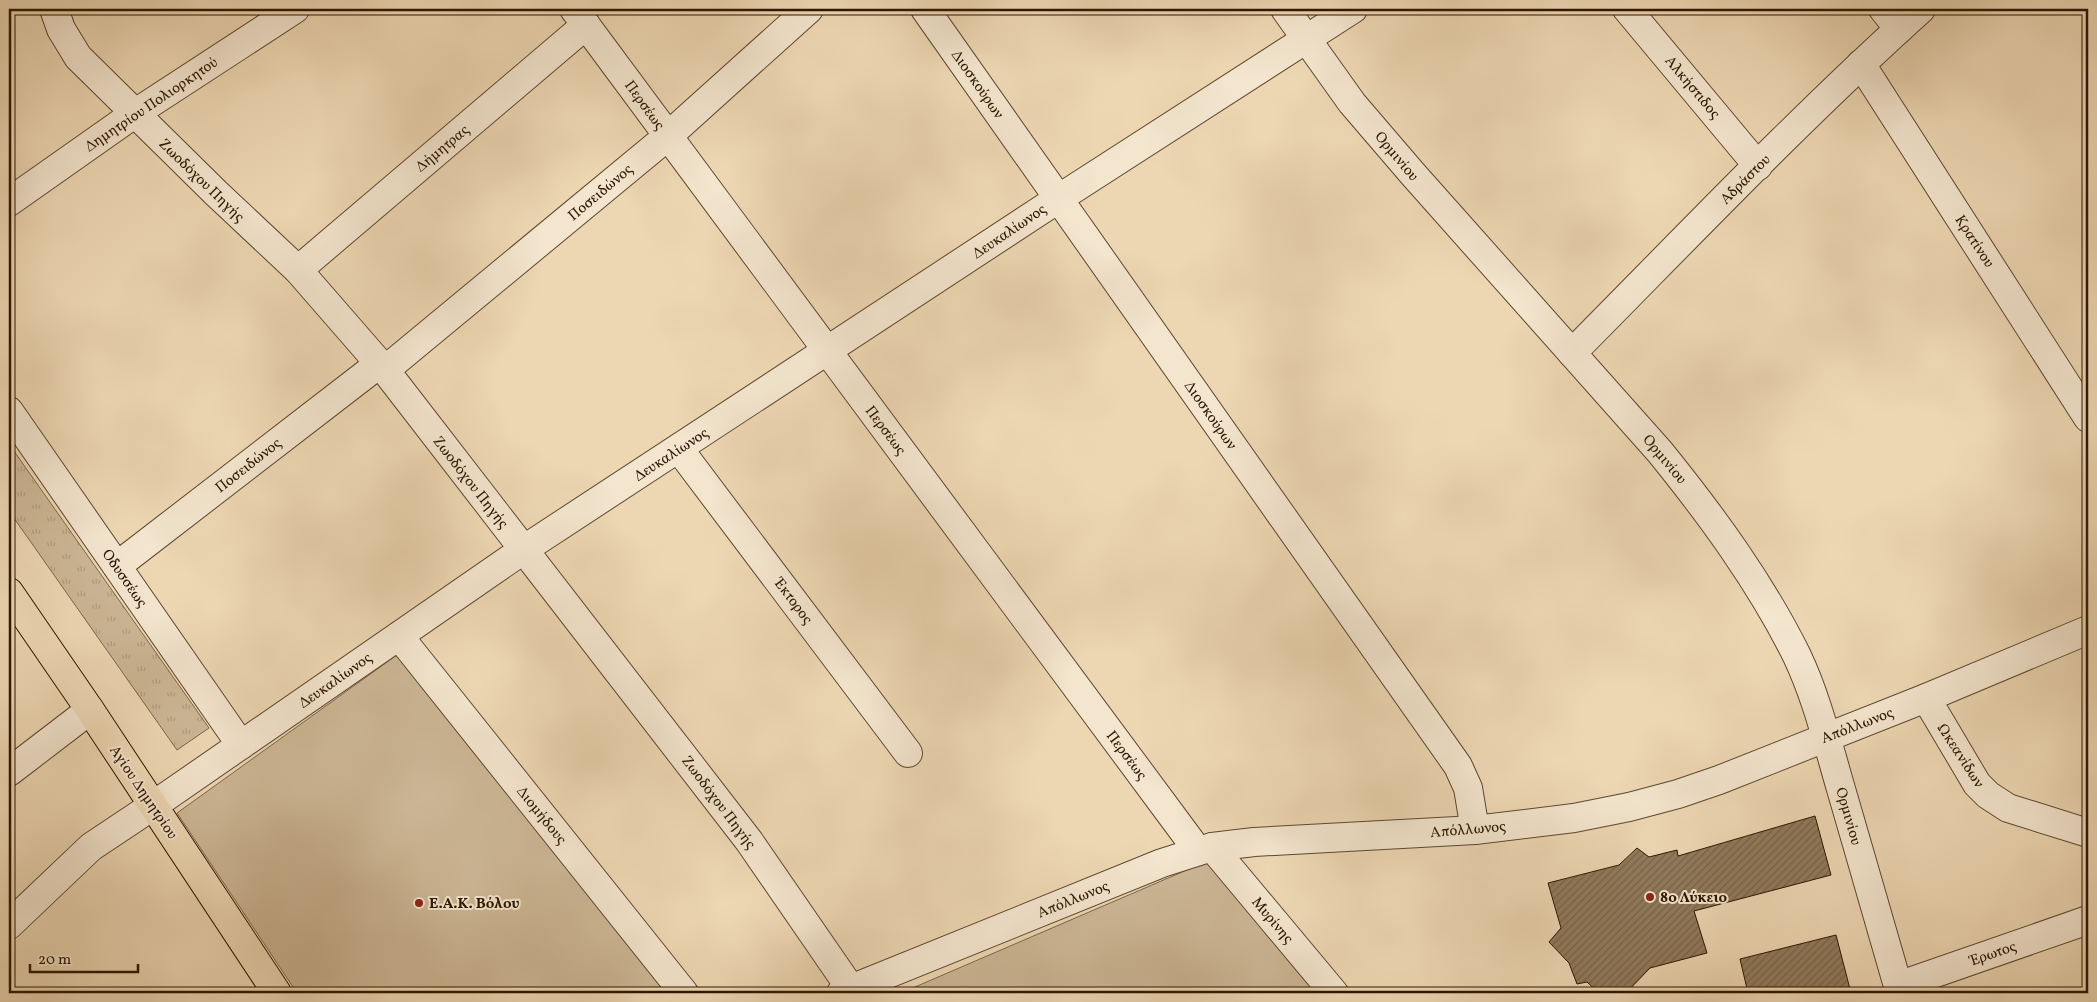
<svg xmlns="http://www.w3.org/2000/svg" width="2097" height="1002" font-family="Vollkorn,serif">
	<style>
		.park { fill: url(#park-tufts); stroke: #7c664a }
		.garden { fill: #ccb695; stroke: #7c664a }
		.building { fill: url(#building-hatch); stroke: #2d1700 }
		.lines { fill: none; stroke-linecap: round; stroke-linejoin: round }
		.minor-casing { stroke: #5d472d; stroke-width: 30 }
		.major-casing { stroke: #2d1700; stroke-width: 30 }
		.minor { stroke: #f3e5ce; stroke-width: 28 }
		.major { stroke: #edd7b3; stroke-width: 28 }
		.poi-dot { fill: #8f2418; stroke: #f3e5ce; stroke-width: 2 }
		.labels { text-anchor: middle; stroke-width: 4; stroke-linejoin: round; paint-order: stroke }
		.street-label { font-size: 15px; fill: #2d1700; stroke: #f3e5ce }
		.poi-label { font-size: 15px; font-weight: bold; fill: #2d1700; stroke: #f3e5ce; text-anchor: start }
	</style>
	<defs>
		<pattern id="park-tufts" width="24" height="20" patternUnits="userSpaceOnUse" patternTransform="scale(1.25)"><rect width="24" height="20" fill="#ccb695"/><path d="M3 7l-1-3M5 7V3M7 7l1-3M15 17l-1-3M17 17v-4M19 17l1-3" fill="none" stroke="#b09c7f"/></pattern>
		<pattern id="building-hatch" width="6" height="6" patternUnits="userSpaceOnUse" patternTransform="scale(1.25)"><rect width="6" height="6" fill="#917b5d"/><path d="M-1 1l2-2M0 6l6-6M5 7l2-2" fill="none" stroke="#77644a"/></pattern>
	</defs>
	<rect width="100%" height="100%" fill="#edd7b3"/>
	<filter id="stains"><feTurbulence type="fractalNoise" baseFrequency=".004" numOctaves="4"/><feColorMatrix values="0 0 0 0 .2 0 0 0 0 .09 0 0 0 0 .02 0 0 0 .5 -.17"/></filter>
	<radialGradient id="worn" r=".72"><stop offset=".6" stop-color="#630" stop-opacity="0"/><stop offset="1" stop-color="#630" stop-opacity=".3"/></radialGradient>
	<path class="park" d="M9,444L209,728L177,750L9,511Z"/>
	<g class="garden">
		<path d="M401,652L672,993H297L177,813Z"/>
		<path d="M1210,860L1322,993H901Z"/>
	</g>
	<g class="building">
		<path d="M1815,816L1831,875L1694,911L1707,953L1650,968L1626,993H1599L1587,982L1577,984L1569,963L1549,942L1561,928L1548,883L1619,865L1637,848L1649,857L1677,850L1678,856Z"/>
		<path d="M1836,935L1851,993H1748L1740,959Z"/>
	</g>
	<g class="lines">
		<defs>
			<g id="minor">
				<path d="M54,9L61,29L78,57L216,193L298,270L385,370L749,841L851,989"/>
				<path d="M574,9L1198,851"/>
				<path d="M925,9L1458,766L1468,788L1475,830"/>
				<path d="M1285,9L1352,103L1412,173L1660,452C1711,515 1761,583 1797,656C1817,698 1828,745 1841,789C1861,857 1880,926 1900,993"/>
				<path d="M1627,9L1758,166"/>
				<path d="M1883,9L1899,29"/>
				<path d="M1861,64L2088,418"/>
				<path d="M9,202L134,114L295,9"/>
				<path d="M298,270L586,25"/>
				<path d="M1572,353C1687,237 1800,118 1921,9"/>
				<path d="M385,370L668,136L809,9"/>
				<path d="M9,411L241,745"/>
				<path d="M679,449L908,753"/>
				<path d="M117,566L379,364"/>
				<path d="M399,636L684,993"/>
				<path d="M1926,698L1977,784L1988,795L2008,808L2088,833"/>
				<path d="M9,772L90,710"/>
				<path d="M1212,847L1334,993"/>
				<path d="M9,925L91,847L154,805L523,550L1058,199L1353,9"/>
				<path d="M1898,986L2088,920"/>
				<path d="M841,993L1162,863L1212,847L1254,842L1475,830L1574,818L1629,807L1678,794L1719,780L1926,698L2088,630"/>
			</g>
			<path id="major" d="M9,592L90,710L277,993"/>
		</defs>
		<use href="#minor" class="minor-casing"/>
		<use href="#major" class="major-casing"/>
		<use href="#minor" class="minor"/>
		<use href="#major" class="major"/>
	</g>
	<g class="poi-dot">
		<circle cx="1650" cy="897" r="5"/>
		<circle cx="419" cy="903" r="5"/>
	</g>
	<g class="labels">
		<g class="street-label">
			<text transform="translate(978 84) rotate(55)" y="5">Διοσκούρων</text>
			<text transform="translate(1693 87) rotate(50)" y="5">Αλκήστιδος</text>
			<text transform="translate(151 104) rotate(-34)" y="5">Δημητρίου Πολιορκητού</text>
			<text transform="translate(645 105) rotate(54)" y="5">Περσέως</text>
			<text transform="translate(442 148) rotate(-40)" y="5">Δήμητρας</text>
			<text transform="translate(1397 156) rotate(50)" y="5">Ορμινίου</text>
			<text transform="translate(1745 179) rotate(-45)" y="5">Αδράστου</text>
			<text transform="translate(202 180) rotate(44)" y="5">Ζωοδόχου Πηγής</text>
			<text transform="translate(600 192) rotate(-40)" y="5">Ποσειδώνος</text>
			<text transform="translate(1009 231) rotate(-34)" y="5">Δευκαλίωνος</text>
			<text transform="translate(1975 241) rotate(57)" y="5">Κρατίνου</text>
			<text transform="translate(1211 415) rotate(55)" y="5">Διοσκούρων</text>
			<text transform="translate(886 430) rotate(53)" y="5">Περσέως</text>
			<text transform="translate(671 454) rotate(-33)" y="5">Δευκαλίωνος</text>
			<text transform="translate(1665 459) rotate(50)" y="5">Ορμινίου</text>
			<text transform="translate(248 465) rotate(-38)" y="5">Ποσειδώνος</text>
			<text transform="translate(471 482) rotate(52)" y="5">Ζωοδόχου Πηγής</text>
			<text transform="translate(125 578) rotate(55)" y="5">Οδυσσέως</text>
			<text transform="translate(794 601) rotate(53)" y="5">Έκτορος</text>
			<text transform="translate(335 680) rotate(-35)" y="5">Δευκαλίωνος</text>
			<text transform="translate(1857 725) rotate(-21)" y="5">Απόλλωνος</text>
			<text transform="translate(1127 755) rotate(53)" y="5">Περσέως</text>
			<text transform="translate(1961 755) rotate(57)" y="5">Ωκεανίδων</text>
			<text transform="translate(144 792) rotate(56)" y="5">Αγίου Δημητρίου</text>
			<text transform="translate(719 802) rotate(53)" y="5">Ζωοδόχου Πηγής</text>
			<text transform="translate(542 815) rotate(51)" y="5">Διομήδους</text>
			<text transform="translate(1849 816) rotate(74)" y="5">Ορμινίου</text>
			<text transform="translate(1468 829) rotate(-5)" y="5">Απόλλωνος</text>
			<text transform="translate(1073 899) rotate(-22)" y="5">Απόλλωνος</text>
			<text transform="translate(1273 920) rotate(50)" y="5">Μυρίνης</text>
			<text transform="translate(1993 953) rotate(-19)" y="5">Έρωτος</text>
		</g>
		<g class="poi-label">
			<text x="1660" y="902">8ο Λύκειο</text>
			<text x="429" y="908">Ε.Α.Κ. Βόλου</text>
		</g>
	</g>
	<rect width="2097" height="1002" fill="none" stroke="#edd7b3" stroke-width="30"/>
	<rect x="10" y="10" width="2077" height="982" fill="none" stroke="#2d1700" stroke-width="2.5"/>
	<rect x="15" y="15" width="2067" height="972" fill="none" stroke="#2d1700"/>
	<path d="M30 964v8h108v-8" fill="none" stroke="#2d1700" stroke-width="2.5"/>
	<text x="38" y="964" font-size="15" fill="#2d1700" stroke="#f3e5ce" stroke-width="4" paint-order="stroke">20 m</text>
	<rect width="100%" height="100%" filter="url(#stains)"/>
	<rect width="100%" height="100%" fill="url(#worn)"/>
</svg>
